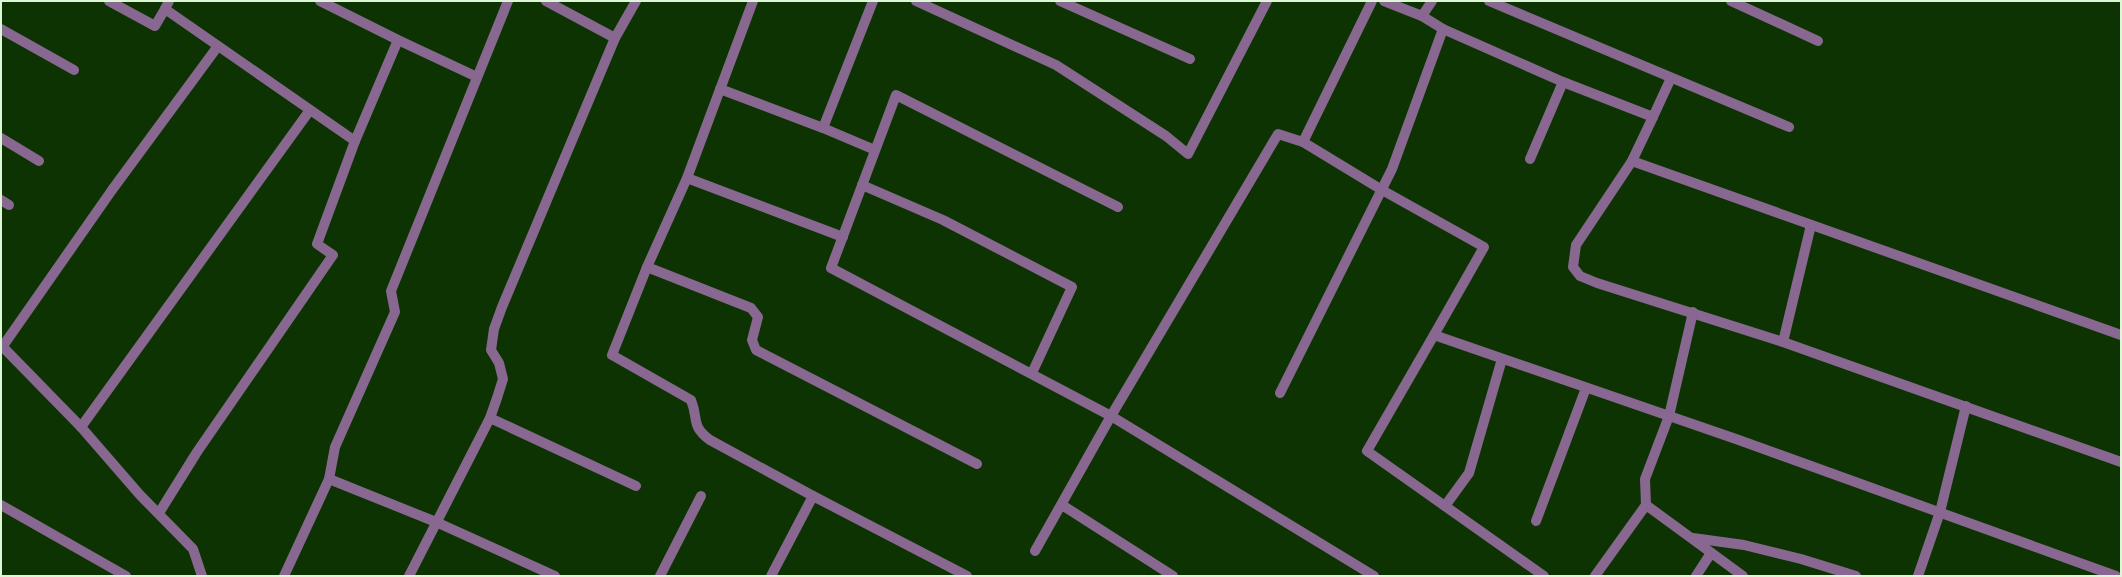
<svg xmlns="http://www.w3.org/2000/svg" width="2122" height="577" font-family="Ubuntu,sans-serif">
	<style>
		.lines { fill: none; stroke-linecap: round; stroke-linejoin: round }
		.minor { stroke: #886790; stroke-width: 10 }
	</style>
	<rect width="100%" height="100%" fill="#0d3302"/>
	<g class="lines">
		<g class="minor">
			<path d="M109,1L155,26L165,9"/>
			<path d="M169,1L165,9L355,141L398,40"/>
			<path d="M320,1L398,40L477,77"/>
			<path d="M546,1L615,38"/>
			<path d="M753,1L687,178L647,267L612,355L691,400C699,419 690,425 710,440L813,496L967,576"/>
			<path d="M916,1L1056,65L1166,136L1188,154L1267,1"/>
			<path d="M1060,1L1190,59"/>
			<path d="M1384,1L1422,16L1443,29"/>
			<path d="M1489,1L1789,127"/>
			<path d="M1731,1L1818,41"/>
			<path d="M1422,16L1432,1"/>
			<path d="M1,29L74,70"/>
			<path d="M720,89L823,128L873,1"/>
			<path d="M1653,117L1671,78"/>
			<path d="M823,128L875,150"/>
			<path d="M1,138L39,161"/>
			<path d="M1303,142L1382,190L1484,247L1434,335"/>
			<path d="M1530,159L1563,82"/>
			<path d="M687,178L843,237"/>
			<path d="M862,185L943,220L1072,287L1032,373"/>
			<path d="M1,200L9,205"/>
			<path d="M1118,207L896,95L831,268L1111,416L1374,576"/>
			<path d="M647,267L751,308L758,317L752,340L756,350L977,464"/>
			<path d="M2121,335L1632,161L1576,245L1573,267L1580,276L1597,283L1783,342L2121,462"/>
			<path d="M1783,342L1811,225"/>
			<path d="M1,345L81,427L140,495L193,549L202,576"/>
			<path d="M3,346L112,190L218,46"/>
			<path d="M1280,393L1392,169L1443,29L1563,82L1653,117L1632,161"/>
			<path d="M490,418L636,486"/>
			<path d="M81,427L310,110"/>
			<path d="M329,479L436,522L555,576"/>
			<path d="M1,505L126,576"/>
			<path d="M1062,505L1173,576"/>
			<path d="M1646,505L1645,479L1669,416L1693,312"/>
			<path d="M1445,506L1469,473L1502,359"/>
			<path d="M159,513L197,452L333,255L317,244L355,141"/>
			<path d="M1536,521L1586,388"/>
			<path d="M1693,538L1744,545L1801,559L1856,576"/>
			<path d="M1035,551L1111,416L1278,134L1303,142L1372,1"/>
			<path d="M284,576L329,479L335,447L395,312L391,291L508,1"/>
			<path d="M409,576L490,418L497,398L503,379L499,363L491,350L494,329L502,307L615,38L636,1"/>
			<path d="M660,576L701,496"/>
			<path d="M771,576L813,496"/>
			<path d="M1544,576L1367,451L1434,335L1736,439L2116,576"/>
			<path d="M1595,576L1646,505L1743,576"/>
			<path d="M1696,576L1711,553"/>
			<path d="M1918,576L1940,512L1966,406"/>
		</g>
	</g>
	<rect width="2122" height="577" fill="none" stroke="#dcf8d6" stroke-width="4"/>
</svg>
